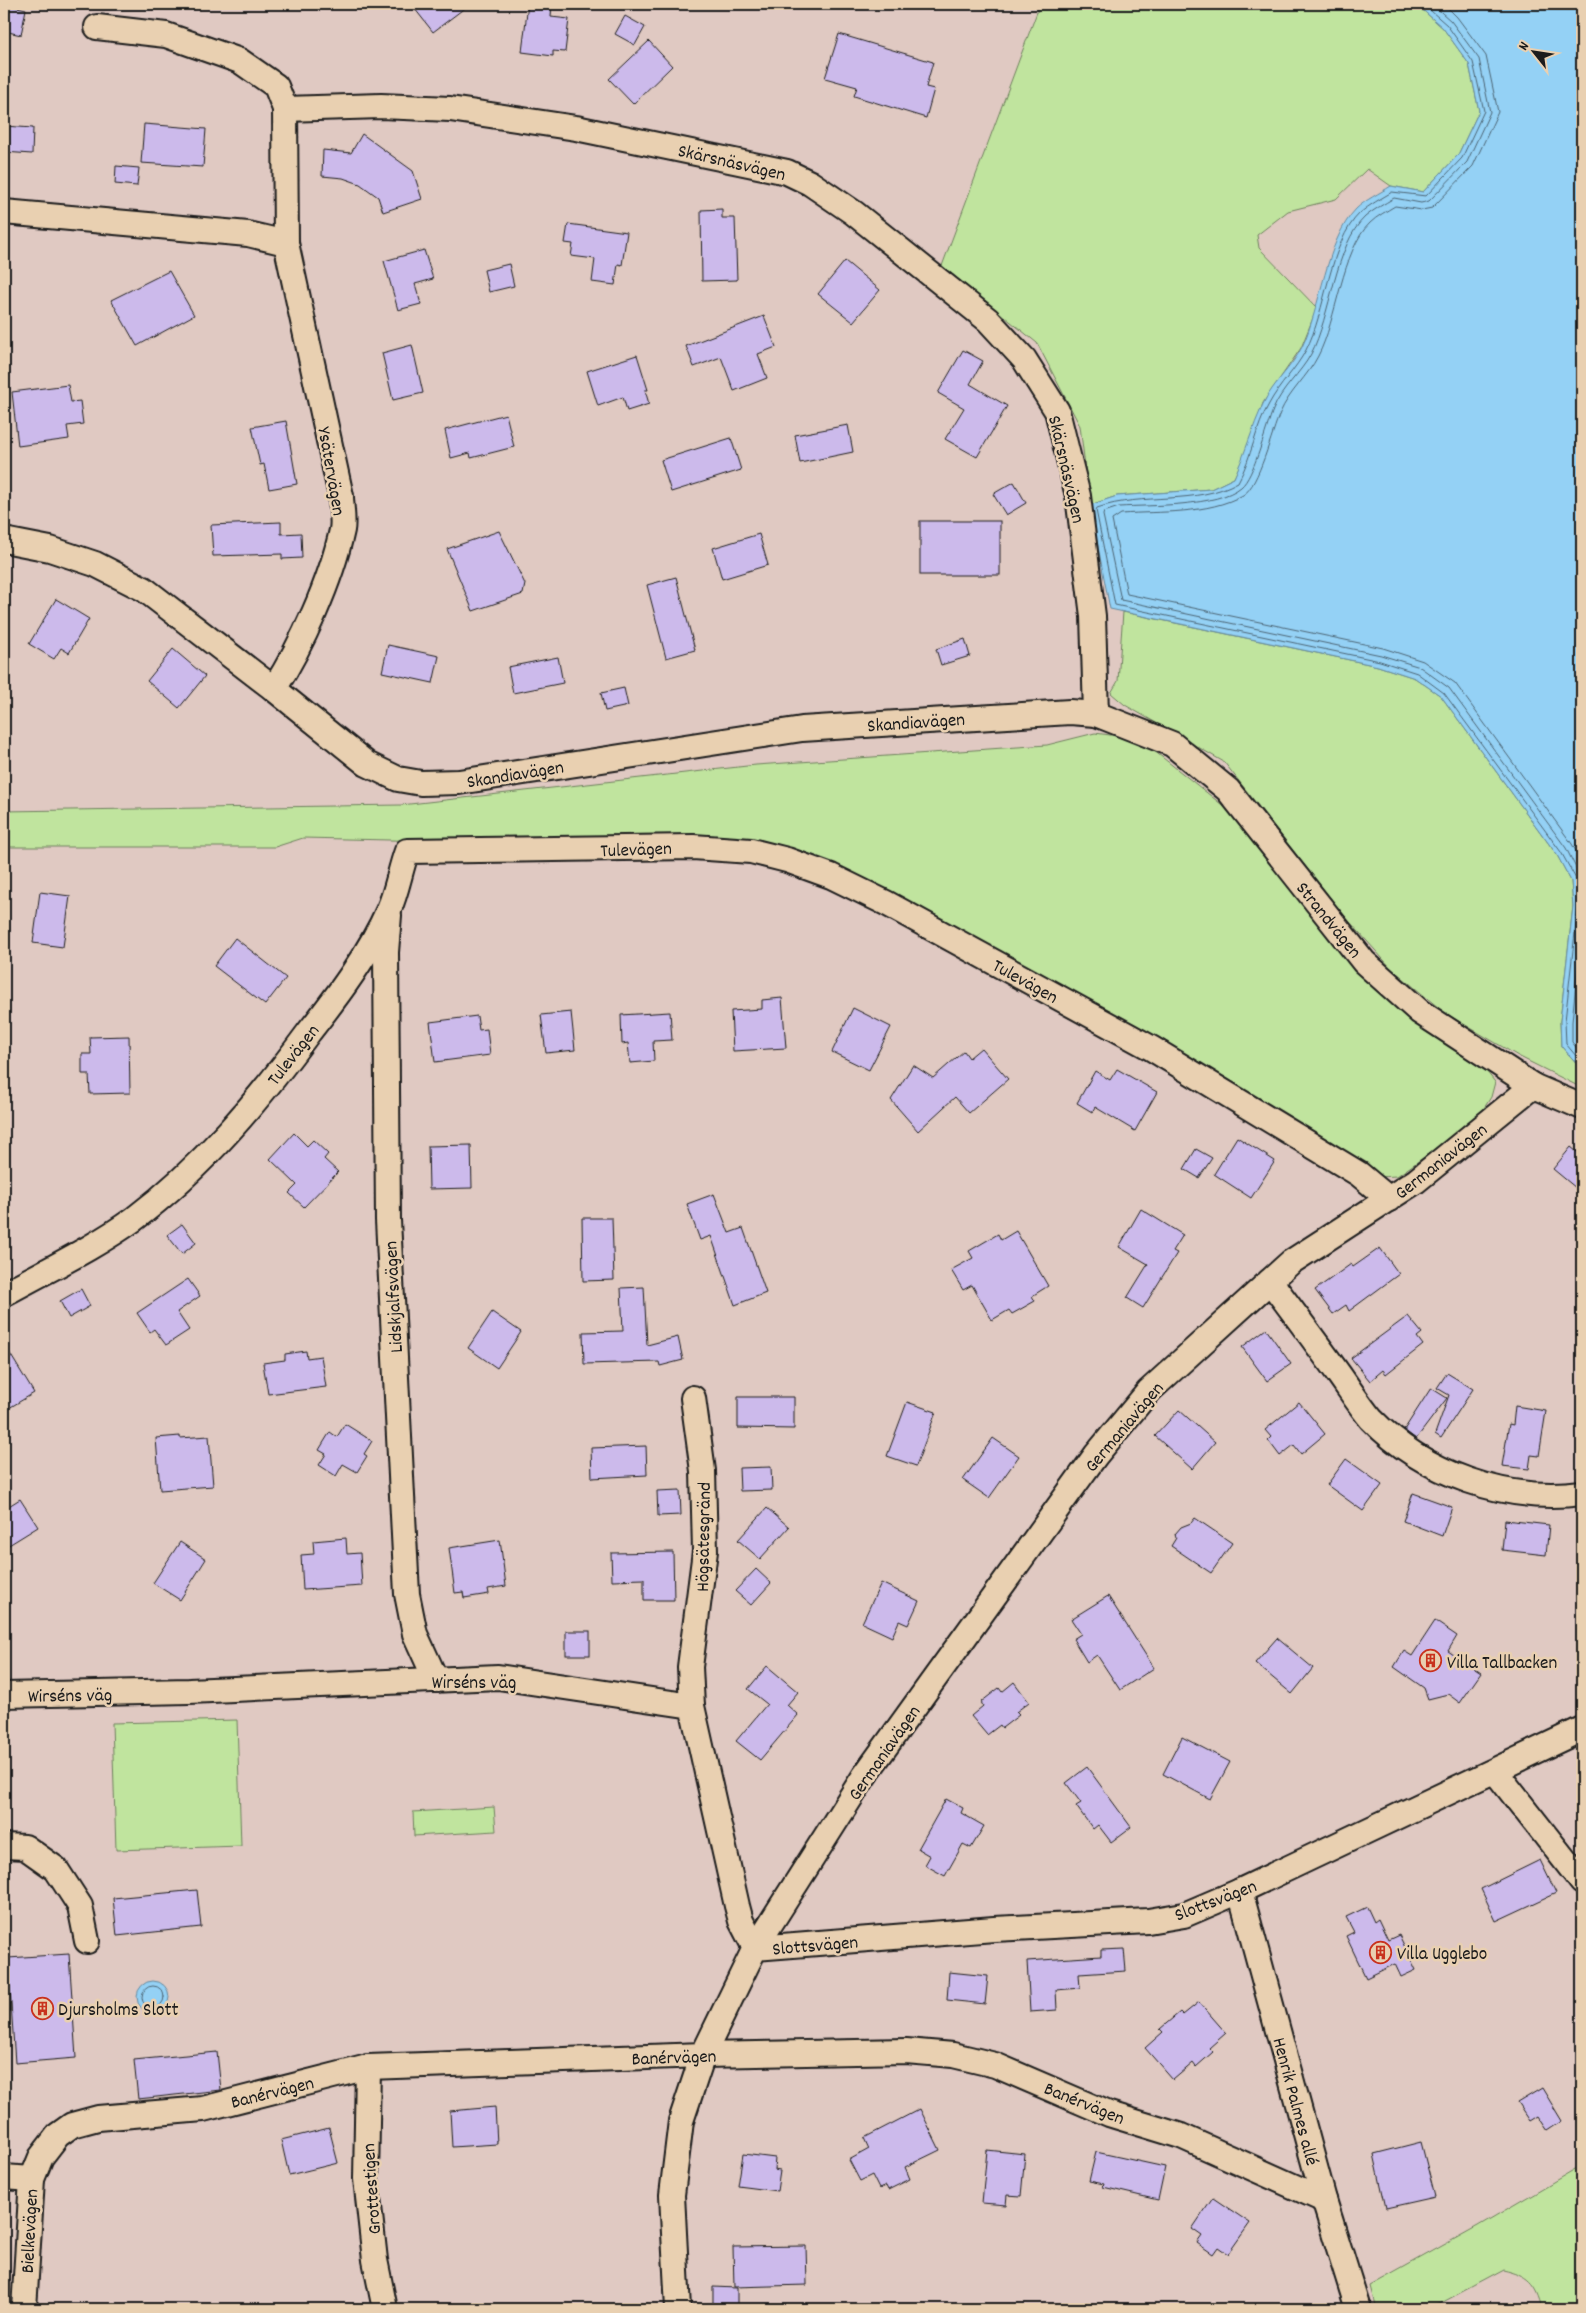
<svg xmlns="http://www.w3.org/2000/svg" width="1586" height="2313" font-family="Dekko,sans-serif">
	<style>
		.green { fill: #c0e49e; stroke: #6e805d }
		.water { fill: #94d1f5; stroke: #64899e }
		.lines { fill: none; stroke-linecap: round; stroke-linejoin: round }
		.shore { stroke: #4c6473; stroke-width: 1 }
		.building { fill: #ccbaeb; stroke: #1c1c1c }
		.minor-casing { stroke: #1c1c1c; stroke-width: 28 }
		.minor { stroke: #e9d0b1; stroke-width: 24 }
		.labels { text-anchor: middle; stroke-width: 5; stroke-linejoin: round; paint-order: stroke }
		.street-label { font-size: 19px; fill: #1c1c1c; stroke: #e9d0b1 }
		.poi-label { font-size: 19px; fill: #1c1c1c; stroke: #e9d0b1; text-anchor: start }
	</style>
	<rect width="100%" height="100%" fill="#e0c9c2"/>
	<filter id="ink" filterUnits="userSpaceOnUse"><feTurbulence type="fractalNoise" baseFrequency=".02" numOctaves="2"/><feDisplacementMap in="SourceGraphic" scale="10" xChannelSelector="R" yChannelSelector="G"/><feConvolveMatrix kernelMatrix="1 2 1 2 8 2 1 2 1" color-interpolation-filters="sRGB"/></filter>
	<g filter="url(#ink)">
		<g class="green">
			<path d="M1040,4H1416L1443,28L1469,64L1479,111L1458,155L1423,192L1391,186L1367,169L1336,199L1288,211L1257,235L1259,248L1317,308L1301,348L1263,403L1248,448L1234,478L1211,489L1117,496L1090,505L1080,426L1037,343L942,266Z"/>
			<path d="M1123,612L1378,666L1415,678L1441,696L1557,855L1571,881L1573,906L1560,1021L1561,1046L1582,1069V1088L1518,1056L1445,1013L1391,968L1342,913L1224,762L1125,705L1111,693L1118,681Z"/>
			<path d="M1095,733L1125,737L1148,746L1226,808L1370,983L1482,1066L1495,1082L1491,1097L1476,1121L1397,1176L1378,1177L778,849L303,838L275,847H4V811L401,805L756,765L1047,745Z"/>
			<path d="M237,1720L241,1846L116,1850L112,1723Z"/>
			<path d="M494,1807L496,1831L414,1836L413,1812Z"/>
			<path d="M1582,2165V2309H1543C1537,2284 1529,2276 1503,2270L1430,2309H1376L1370,2286L1478,2226Z"/>
		</g>
		<g class="water">
			<path d="M1416,4H1582V1069L1561,1046L1560,1021L1573,906L1571,881L1557,855L1441,696L1415,678L1378,666L1110,609L1090,505L1117,496L1211,489L1234,478C1245,454 1252,428 1263,404C1273,383 1292,367 1302,347C1321,307 1326,240 1356,209C1365,200 1380,193 1391,186L1423,192L1458,155L1479,111L1469,64L1443,28Z"/>
			<circle cx="153" cy="1997" r="16"/>
		</g>
		<g class="lines">
			<g class="shore">
				<path d="M1423,4L1447,25L1473,62L1484,111L1462,158L1426,196L1392,192C1382,198 1369,205 1360,213C1329,243 1326,312 1306,350C1296,369 1279,385 1269,404C1255,428 1252,457 1238,482C1196,506 1143,492 1097,508L1096,510L1115,605L1380,661L1417,673L1444,693L1561,852L1576,879L1578,906L1565,1021L1566,1044L1582,1063"/>
				<path d="M1432,4L1451,21L1479,59L1490,112L1467,162L1429,201L1421,203L1394,198C1384,204 1373,210 1365,217C1335,245 1331,316 1311,354C1301,373 1281,389 1273,410C1266,427 1254,477 1241,487C1217,507 1151,505 1119,507L1104,512L1103,515L1121,600L1381,655L1420,667L1449,688L1566,848L1582,880"/>
				<path d="M1444,4L1457,17L1486,56L1498,112L1473,166L1432,208L1422,210L1395,206C1387,211 1377,216 1370,223C1342,250 1337,320 1318,356C1308,376 1289,392 1280,413C1272,431 1259,486 1243,495C1207,515 1161,511 1121,514L1112,520L1127,594L1383,648L1423,661L1455,683L1572,844L1582,862"/>
				<path d="M1582,923L1572,1022V1042L1582,1055"/>
				<path d="M1582,993C1581,1006 1574,1032 1582,1043"/>
				<circle cx="153" cy="1997" r="11"/>
			</g>
		</g>
		<g class="building">
			<path d="M4,4L26,9L21,35L4,31Z"/>
			<path d="M411,4H470L433,32Z"/>
			<path d="M528,4H552L551,17L569,19L565,52L553,51V56L522,52Z"/>
			<path d="M625,16L645,27L635,45L615,34Z"/>
			<path d="M839,34L933,62L926,87L934,89L926,118L854,96L857,87L825,78Z"/>
			<path d="M649,41L672,66L633,104L609,79Z"/>
			<path d="M144,124L206,129L203,167L141,163Z"/>
			<path d="M4,126L33,128L32,154L4,152Z"/>
			<path d="M362,134L413,171L422,199L383,212L378,197L360,184L343,178L322,176L323,150L351,153Z"/>
			<path d="M116,166L139,168L137,186L115,184Z"/>
			<path d="M722,209V218H735L737,280L702,281L701,210Z"/>
			<path d="M568,224L627,232L622,265L618,264L615,285L592,282L595,259L571,256L573,244L565,243Z"/>
			<path d="M424,250L433,279L415,284L421,304L398,310L384,261Z"/>
			<path d="M845,261L880,290L853,322L818,294Z"/>
			<path d="M509,264L514,286L489,292L484,270Z"/>
			<path d="M169,271L194,315L137,346L111,300Z"/>
			<path d="M764,316L776,347L758,354L767,378L734,391L721,357L694,367L686,346Z"/>
			<path d="M412,345L423,393L393,400L382,353Z"/>
			<path d="M963,350L983,361L970,384L1007,406L977,457L945,439L964,408L938,393Z"/>
			<path d="M637,355L648,390H645L649,404L627,411L623,397L598,406L587,371Z"/>
			<path d="M68,385L71,402L80,401L83,424L67,426L69,439L18,446L12,392Z"/>
			<path d="M506,414L514,447L471,458L470,453L451,458L445,430Z"/>
			<path d="M286,421L297,484L269,489L264,464L260,465L252,427Z"/>
			<path d="M848,425L853,452L800,463L795,435Z"/>
			<path d="M731,438L741,470L671,492L661,460Z"/>
			<path d="M1014,482L1026,503L1006,515L993,494Z"/>
			<rect x="920" y="521" width="80" height="54"/>
			<path d="M281,522V534L301,533L302,558L282,559V554L213,556L211,525Z"/>
			<path d="M499,531L525,584L523,594L473,611L447,549Z"/>
			<path d="M759,534L768,565L722,579L713,548Z"/>
			<path d="M676,577L695,650L666,658L647,585Z"/>
			<path d="M56,599L89,619L69,653L61,648L54,659L29,644Z"/>
			<path d="M965,639L970,656L941,665L936,649Z"/>
			<path d="M388,645L439,656L433,683L382,672Z"/>
			<path d="M173,649L205,676L179,708L147,681Z"/>
			<path d="M558,657L563,683L513,693L508,667Z"/>
			<path d="M624,688L628,706L605,711L601,693Z"/>
			<path d="M40,892L70,896L63,947L33,943Z"/>
			<path d="M235,938L286,978L265,1005L214,966Z"/>
			<path d="M782,998L786,1048L733,1051L731,1011L762,1009V1000Z"/>
			<path d="M853,1008L891,1027L869,1070L832,1052Z"/>
			<path d="M571,1012L575,1050L546,1053L541,1015Z"/>
			<path d="M670,1012L672,1040L653,1041L654,1061L630,1063L628,1043L622,1044L621,1015Z"/>
			<path d="M477,1016L479,1030L487,1029L490,1055L435,1062L430,1022Z"/>
			<path d="M129,1036L130,1093L90,1094L89,1074H82V1054H91L90,1037Z"/>
			<path d="M981,1048L1008,1079L969,1113L955,1097L918,1131L891,1100L913,1065L933,1078L964,1051L969,1058Z"/>
			<path d="M1117,1069L1157,1092L1135,1131L1095,1107L1092,1112L1077,1103L1095,1071L1110,1080Z"/>
			<path d="M294,1133L307,1146L313,1140L328,1154L324,1159L338,1172L304,1207L289,1193L297,1185L270,1159Z"/>
			<path d="M1237,1137L1275,1161L1251,1198L1214,1174Z"/>
			<path d="M471,1145L472,1188L429,1189L428,1146Z"/>
			<path d="M1571,1147L1582,1156V1193L1553,1169Z"/>
			<path d="M1196,1149L1212,1158L1199,1178L1184,1169Z"/>
			<path d="M714,1194L729,1233L743,1228L766,1293L735,1305L711,1236L700,1240L687,1204Z"/>
			<path d="M1141,1209L1183,1235L1173,1251L1177,1253L1143,1308L1127,1298L1148,1264L1119,1247Z"/>
			<path d="M582,1218H612L614,1280L583,1281Z"/>
			<path d="M182,1224L196,1243L182,1254L167,1235Z"/>
			<path d="M1016,1231L1048,1286L1032,1296L1035,1301L1012,1314L1009,1310L992,1320L972,1285L963,1290L951,1270L973,1258L969,1251L998,1234L1001,1240Z"/>
			<path d="M1380,1248L1399,1274L1349,1311L1346,1305L1333,1314L1315,1290L1351,1264L1353,1267Z"/>
			<path d="M188,1279L200,1296L177,1312L189,1330L166,1345L154,1329L150,1332L137,1313Z"/>
			<path d="M644,1287L647,1345L678,1337L683,1360L660,1366L659,1362L584,1364L583,1332L623,1331L621,1288Z"/>
			<path d="M81,1289L90,1306L69,1318L60,1301Z"/>
			<path d="M492,1312L521,1332L497,1368L468,1348Z"/>
			<path d="M1408,1316L1422,1333L1417,1337L1423,1345L1386,1374L1383,1370L1370,1381L1351,1358Z"/>
			<path d="M1266,1329L1291,1364L1267,1381L1242,1347Z"/>
			<path d="M4,1344L34,1393L9,1408L4,1399Z"/>
			<path d="M306,1351L307,1358L321,1356L326,1387L268,1394L263,1363L285,1360V1354Z"/>
			<path d="M1447,1373L1473,1389L1441,1438L1435,1434L1449,1395L1437,1388Z"/>
			<path d="M1431,1388L1447,1398L1416,1439L1404,1430Z"/>
			<path d="M738,1397H794V1429L738,1428Z"/>
			<path d="M907,1402L936,1412L916,1466L887,1456Z"/>
			<path d="M1299,1402L1325,1434L1301,1454L1294,1445L1280,1456L1268,1440L1271,1437L1265,1430Z"/>
			<path d="M1515,1406L1546,1411L1539,1456L1531,1455L1529,1469L1502,1466L1509,1424L1513,1425Z"/>
			<path d="M1179,1410L1215,1442L1192,1469L1155,1436Z"/>
			<path d="M345,1424L372,1441L364,1454L367,1456L357,1472L343,1464L336,1476L319,1465L326,1454L319,1450L330,1432L337,1437Z"/>
			<path d="M180,1436V1438L209,1436L213,1486L160,1490L156,1438Z"/>
			<path d="M993,1438L1019,1456L989,1498L963,1480Z"/>
			<path d="M646,1446L647,1475L592,1478L591,1448Z"/>
			<path d="M1346,1459L1382,1485L1363,1511L1327,1485Z"/>
			<path d="M771,1467L772,1490L740,1491L739,1468Z"/>
			<path d="M680,1490L681,1515L658,1516L657,1491Z"/>
			<path d="M1413,1493L1452,1507L1442,1536L1403,1521Z"/>
			<path d="M20,1499L38,1527L4,1548V1509Z"/>
			<path d="M767,1508L789,1527L760,1559L738,1540Z"/>
			<path d="M1195,1518L1232,1543L1211,1573L1171,1546L1176,1538L1175,1534L1181,1527L1191,1523Z"/>
			<path d="M1505,1520L1549,1525L1546,1555L1502,1550Z"/>
			<path d="M346,1538L347,1554L360,1553L362,1586L303,1590L301,1555L314,1554L313,1541Z"/>
			<path d="M500,1540L506,1586L488,1589L489,1594L464,1598L463,1592L455,1593L449,1548Z"/>
			<path d="M180,1542L206,1559L180,1600L153,1583Z"/>
			<path d="M673,1552L674,1600H644V1579L612,1580L611,1553Z"/>
			<path d="M756,1569L771,1583L751,1605L735,1591Z"/>
			<path d="M881,1583L919,1601L908,1625L899,1621L892,1637L862,1623Z"/>
			<path d="M1108,1596L1154,1668L1120,1690L1097,1655L1087,1662L1073,1639L1081,1634L1071,1619Z"/>
			<path d="M1435,1621L1457,1636L1448,1651L1481,1673L1460,1703L1448,1694L1428,1699L1424,1688L1394,1667L1404,1651L1412,1656Z"/>
			<rect x="566" y="1631" width="24" height="24"/>
			<path d="M1277,1638L1313,1668L1292,1694L1255,1663Z"/>
			<path d="M767,1666L798,1692L787,1705L798,1715L760,1760L736,1741L767,1704L748,1689Z"/>
			<path d="M1014,1682L1029,1702L1016,1712L1019,1715L1002,1728L1000,1725L987,1735L971,1716L983,1706L981,1702L999,1688L1002,1692Z"/>
			<path d="M1182,1737L1230,1762L1210,1799L1163,1774Z"/>
			<path d="M1087,1767L1131,1827L1111,1842L1098,1825L1093,1829L1076,1806L1081,1803L1066,1783Z"/>
			<path d="M946,1799L963,1808L961,1813L984,1826L971,1848L963,1844L945,1876L925,1865L930,1856L918,1849Z"/>
			<path d="M1540,1860L1556,1893L1496,1921L1481,1889Z"/>
			<path d="M197,1890L201,1927L117,1936L113,1898Z"/>
			<path d="M1367,1907L1374,1922L1378,1919L1388,1940L1399,1935L1416,1970L1401,1977L1395,1964L1366,1978L1346,1936L1354,1932L1346,1917Z"/>
			<path d="M1124,1949L1126,1971L1079,1974L1080,1988L1056,1990L1057,2010L1030,2012L1027,1961L1101,1956V1950Z"/>
			<path d="M69,1954L76,2058L15,2063L8,1958Z"/>
			<path d="M949,1972L988,1976L985,2004L947,2000Z"/>
			<path d="M1199,2002L1226,2033L1209,2048L1213,2052L1196,2067L1193,2063L1173,2080L1145,2048L1163,2032L1160,2029L1180,2012L1183,2015Z"/>
			<path d="M217,2052L221,2090L138,2099L134,2060Z"/>
			<path d="M1542,2088L1562,2121L1547,2131L1537,2116L1529,2121L1517,2103Z"/>
			<path d="M495,2107L497,2144L452,2147L450,2111Z"/>
			<path d="M920,2109L940,2150L905,2167L910,2179L888,2190L886,2186L879,2189L872,2175L860,2181L849,2160L869,2149L864,2138Z"/>
			<path d="M329,2128L338,2163L289,2175L281,2140Z"/>
			<path d="M1421,2142L1435,2197L1386,2208L1374,2154Z"/>
			<path d="M987,2150L1025,2154L1021,2196L1007,2195L1006,2205L982,2203Z"/>
			<path d="M1096,2152L1165,2167L1158,2200L1103,2187L1104,2184L1089,2181Z"/>
			<path d="M743,2154L775,2158L774,2170L780,2171L777,2191L738,2186Z"/>
			<path d="M1213,2198L1250,2223L1228,2254L1218,2247L1213,2254L1197,2243L1202,2236L1192,2229Z"/>
			<path d="M806,2246L807,2285L734,2287L733,2247Z"/>
			<path d="M713,2287L737,2288V2309H713Z"/>
		</g>
		<g class="lines">
			<defs>
				<g id="minor">
					<path d="M97,27L166,35L240,61L276,86L285,109L381,106L450,109L576,128L787,172L810,183L854,213L988,320L1024,359L1057,411L1078,496L1093,616L1096,714"/>
					<path d="M285,109L286,243"/>
					<path d="M4,212L248,234L286,243L341,496C341,506 344,520 342,530C331,581 302,645 274,689"/>
					<path d="M4,540L50,549L95,564L144,589L274,689L367,764L398,779L421,783L459,782L802,729L1070,712L1096,714L1172,744L1228,790L1364,962L1420,1012L1533,1086L1582,1107"/>
					<path d="M389,915L386,952L388,1220L407,1594L415,1634L436,1680"/>
					<path d="M1270,1281C1294,1313 1317,1344 1340,1376C1350,1390 1360,1406 1371,1419C1424,1474 1507,1503 1582,1493"/>
					<path d="M4,1294C47,1270 94,1248 134,1219C203,1167 258,1101 309,1032C339,994 369,954 389,909C397,891 400,870 407,851L693,847L751,851L787,860L831,876L886,903L1151,1048L1359,1174L1389,1199"/>
					<path d="M4,1695L189,1691L498,1677L692,1706L737,1906L741,1921L755,1948L994,1929L1148,1921L1184,1915L1240,1891L1582,1729"/>
					<path d="M692,1706L690,1667L705,1551L703,1471L693,1398"/>
					<path d="M1495,1771L1582,1882"/>
					<path d="M4,1846L25,1847L56,1869L80,1906L87,1941"/>
					<path d="M1240,1891L1324,2200L1358,2309"/>
					<path d="M368,2067L366,2179L375,2260L385,2309"/>
					<path d="M4,2177L32,2179"/>
					<path d="M24,2309L32,2179L41,2157L58,2135L72,2125L98,2118L203,2109L368,2067L703,2055L906,2051L953,2055L995,2065L1109,2114L1181,2136L1324,2200"/>
					<path d="M678,2309L672,2195L681,2121L703,2055L755,1948L865,1775L1096,1455L1149,1391L1291,1262L1416,1181L1533,1086"/>
				</g>
			</defs>
			<use href="#minor" class="minor-casing"/>
			<use href="#minor" class="minor"/>
		</g>
	</g>
	<defs>
		<symbol id="building-ring" viewBox="-11 -11 22 22"><circle r="9.5" fill="#e9d0b1" stroke="#c8321e" stroke-width="1.5"/><path d="M-4-6H4V6H1V3H-1V6H-4ZM-2.5-4.3h1.7v1.8h-1.7ZM.8-4.3h1.7v1.8H.8ZM-2.5-1h1.7V.8h-1.7ZM.8-1h1.7V.8H.8Z" fill="#c8321e"/></symbol>
	</defs>
	<g fill-rule="evenodd">
		<use href="#building-ring" x="1418" y="1648" width="25" height="25"/>
		<use href="#building-ring" x="1368" y="1940" width="25" height="25"/>
		<use href="#building-ring" x="30" y="1996" width="25" height="25"/>
	</g>
	<g class="labels">
		<g class="street-label">
			<text transform="translate(732 161) rotate(13)" y="7">Skärsnäsvägen</text>
			<text transform="translate(1068 469) rotate(77)" y="7">Skärsnäsvägen</text>
			<text transform="translate(333 471) rotate(80)" y="7">Ysätervägen</text>
			<text transform="translate(916 721) rotate(-4)" y="7">Skandiavägen</text>
			<text transform="translate(515 773) rotate(-9)" y="7">Skandiavägen</text>
			<text transform="translate(636 848) rotate(-2)" y="7">Tulevägen</text>
			<text transform="translate(1330 919) rotate(51)" y="7">Strandvägen</text>
			<text transform="translate(1026 980) rotate(29)" y="7">Tulevägen</text>
			<text transform="translate(292 1054) rotate(-52)" y="7">Tulevägen</text>
			<text transform="translate(1440 1160) rotate(-38)" y="7">Germaniavägen</text>
			<text transform="translate(392 1297) rotate(-93)" y="7">Lidskjalfsvägen</text>
			<text transform="translate(1123 1426) rotate(-50)" y="7">Germaniavägen</text>
			<text transform="translate(702 1537) rotate(-89)" y="7">Högsätesgränd</text>
			<text x="474" y="1688">Wirséns väg</text>
			<text transform="translate(70 1694) rotate(-1)" y="7">Wirséns väg</text>
			<text transform="translate(883 1752) rotate(-55)" y="7">Germaniavägen</text>
			<text transform="translate(1215 1899) rotate(-21)" y="7">Slottsvägen</text>
			<text transform="translate(815 1944) rotate(-5)" y="7">Slottsvägen</text>
			<text transform="translate(674 2056) rotate(-2)" y="7">Banérvägen</text>
			<text transform="translate(272 2091) rotate(-14)" y="7">Banérvägen</text>
			<text transform="translate(1297 2101) rotate(75)" y="7">Henrik Palmes allé</text>
			<text transform="translate(1085 2102) rotate(22)" y="7">Banérvägen</text>
			<text transform="translate(370 2189) rotate(-94)" y="7">Grottestigen</text>
			<text transform="translate(28 2231) rotate(-87)" y="7">Bielkevägen</text>
		</g>
		<g class="poi-label">
			<text x="1447" y="1668">Villa Tallbacken</text>
			<text x="1397" y="1959">Villa Ugglebo</text>
			<text x="58" y="2015">Djursholms Slott</text>
		</g>
	</g>
	<rect width="1586" height="2313" fill="none" stroke="#e9d0b1" stroke-width="20"/>
	<rect x="10" y="10" width="1566" height="2293" fill="none" stroke="#1c1c1c" stroke-width="2" filter="url(#ink)"/>
	<g transform="translate(1534 52) rotate(300)" stroke="#e9d0b1" stroke-width="4" paint-order="stroke">
	<path d="M0-4L9 19L0 12L-9 19Z" fill="#1c1c1c"/>
	<text y="-8" font-size="14" font-weight="bold" text-anchor="middle" fill="#1c1c1c">N</text>
	</g>
</svg>
